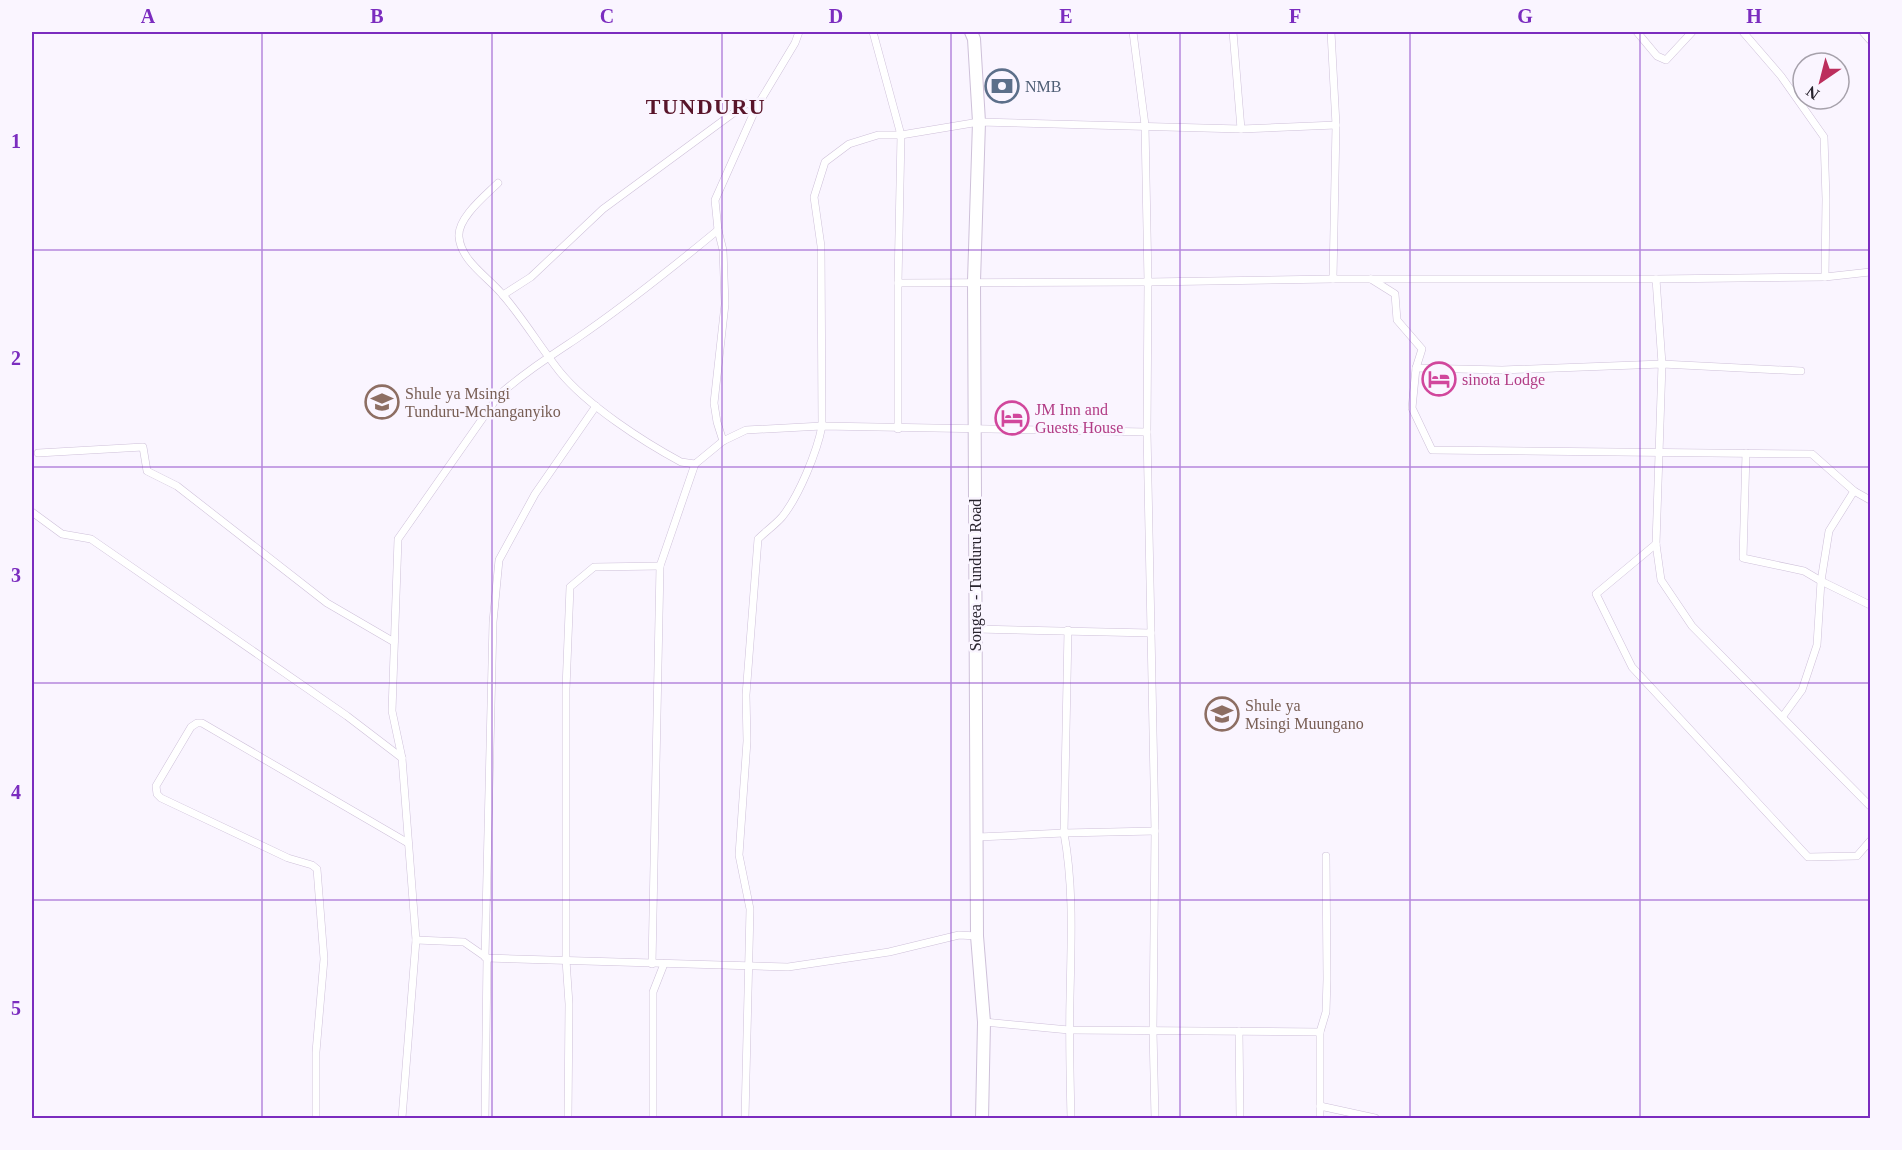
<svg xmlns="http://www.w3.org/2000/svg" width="1902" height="1150" font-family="'Times New Roman',serif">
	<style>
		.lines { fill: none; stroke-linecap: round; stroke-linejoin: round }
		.minor-casing { stroke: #cec0d9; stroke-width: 8 }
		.trunk-casing { stroke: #cec0d9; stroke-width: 14 }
		.minor { stroke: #fff; stroke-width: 7 }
		.trunk { stroke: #fff; stroke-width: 12 }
		.grid { fill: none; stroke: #7b2cbf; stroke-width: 1.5; stroke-opacity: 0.55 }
		.labels { text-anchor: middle; stroke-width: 5; stroke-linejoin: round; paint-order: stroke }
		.service-label { font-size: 16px; fill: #4e5e75; stroke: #faf5ff; text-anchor: start }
		.hotel-label { font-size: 16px; fill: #b23c85; stroke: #faf5ff; text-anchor: start }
		.education-label { font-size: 16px; fill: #785e54; stroke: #faf5ff; text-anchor: start }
		.street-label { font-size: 16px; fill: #28232d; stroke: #faf5ff }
		.district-label { font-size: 22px; font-weight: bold; letter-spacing: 1.5px; fill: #59152a; stroke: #faf5ff }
		.neatline { fill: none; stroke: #7b2cbf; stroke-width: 2 }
		.grid-label { font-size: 20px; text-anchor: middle; font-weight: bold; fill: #7b2cbf }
	</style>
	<rect width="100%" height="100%" fill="#faf5ff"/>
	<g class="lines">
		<defs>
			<g id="minor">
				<path d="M873,32L901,135L898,283V429"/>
				<path d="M1133,32L1145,125L1148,282L1147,432L1155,831L1153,1031L1155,1118"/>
				<path d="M1233,32L1241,129"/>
				<path d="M1331,32L1336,125L1333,279"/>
				<path d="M1637,32L1657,56L1666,60L1692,32"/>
				<path d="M1743,32L1781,76L1824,137L1826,199L1825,277"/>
				<path d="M1863,32L1870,40"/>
				<path d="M498,183C486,195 457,218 459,237C461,261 488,277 502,294C523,318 540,347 560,372C587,405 642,441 681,462L695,464L723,441L746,430L822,426L1147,432"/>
				<path d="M1371,279L1395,294L1397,320L1422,349L1416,368L1412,408L1432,450L1812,454L1854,491L1870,500"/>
				<path d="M1656,279L1662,364L1656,544L1661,580L1692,626L1870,806"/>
				<path d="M898,283L1148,282L1333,279H1656L1825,277L1870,272"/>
				<path d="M503,295L531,277L603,209L747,103L756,108"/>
				<path d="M1416,368L1502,370L1662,364L1801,371"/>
				<path d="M723,441L717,422L714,403L725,304L723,250L718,230L715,200L756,108L795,43L799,32"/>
				<path d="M38,453L143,447L147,471L177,486L327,603L394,642"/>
				<path d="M1746,453L1743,558L1804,571L1821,581L1870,605"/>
				<path d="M32,512L62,534L91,539L347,716L402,758"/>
				<path d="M1656,544L1596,594L1632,667L1808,857L1857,856L1870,841"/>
				<path d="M976,629L1151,633"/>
				<path d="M1068,630L1064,833C1074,888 1071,942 1070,998C1069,1038 1070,1078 1071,1118"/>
				<path d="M1783,716L1802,690L1817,645L1821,581L1829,531L1854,491"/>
				<path d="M978,837L1064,833L1155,831"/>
				<path d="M416,940L464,942L487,958L788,967L889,952L959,935L977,936"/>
				<path d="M485,957L493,622L499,560L535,494L596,406"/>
				<path d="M652,964L660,566L695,464"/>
				<path d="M984,1022L1069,1030L1320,1032"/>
				<path d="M1239,1031L1240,1118"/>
				<path d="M1320,1106L1375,1118"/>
				<path d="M316,1118V1052L324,959L317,869L312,865L288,858L161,798L157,794L156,786L191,727L197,723H202L408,843"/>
				<path d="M402,1118L416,940L402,758L392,711L398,539L499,395C524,373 549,357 576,339C626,305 672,268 718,230"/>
				<path d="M485,1118L487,958"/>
				<path d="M568,1118L569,1004L566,960V689L570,587L594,567L660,566"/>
				<path d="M653,1118V992L664,964"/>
				<path d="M745,1118L750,909L739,855L747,741L746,695L758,539C765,532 775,525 782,517C799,496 817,452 822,426L821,246L814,197L825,162L849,144L878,135H901L979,122L1241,129L1336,125"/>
				<path d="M1320,1118V1032L1326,1012L1327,979L1326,856"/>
			</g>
			<path id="trunk" d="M971,32L974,39L979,122L974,281L977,936L984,1022L982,1118"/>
		</defs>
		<use href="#minor" class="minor-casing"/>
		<use href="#trunk" class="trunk-casing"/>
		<use href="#minor" class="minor"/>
		<use href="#trunk" class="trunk"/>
	</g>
	<path class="grid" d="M262,32V1118M492,32V1118M722,32V1118M951,32V1118M1180,32V1118M1410,32V1118M1640,32V1118M32,250H1870M32,467H1870M32,683H1870M32,900H1870"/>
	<defs>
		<symbol id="bank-ring" viewBox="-11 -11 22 22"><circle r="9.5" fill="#faf5ff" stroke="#5c6f8a" stroke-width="1.5"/><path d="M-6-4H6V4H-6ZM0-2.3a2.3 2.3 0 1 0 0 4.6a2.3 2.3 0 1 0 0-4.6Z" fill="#5c6f8a"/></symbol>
		<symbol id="hotel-ring" viewBox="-11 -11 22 22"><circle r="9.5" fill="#faf5ff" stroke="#d1479c" stroke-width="1.5"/><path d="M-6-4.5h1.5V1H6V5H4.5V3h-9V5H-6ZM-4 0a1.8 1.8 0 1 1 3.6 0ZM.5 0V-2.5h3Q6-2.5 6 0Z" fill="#d1479c"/></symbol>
		<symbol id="school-ring" viewBox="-11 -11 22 22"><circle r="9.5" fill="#faf5ff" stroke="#8d6e63" stroke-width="1.5"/><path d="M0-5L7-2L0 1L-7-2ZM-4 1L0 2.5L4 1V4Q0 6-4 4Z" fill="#8d6e63"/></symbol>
	</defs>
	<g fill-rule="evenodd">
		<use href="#bank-ring" x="983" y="67" width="38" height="38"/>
		<use href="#hotel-ring" x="1420" y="360" width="38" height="38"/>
		<use href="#school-ring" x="363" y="383" width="38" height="38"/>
		<use href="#hotel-ring" x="993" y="399" width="38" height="38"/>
		<use href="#school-ring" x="1203" y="695" width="38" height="38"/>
	</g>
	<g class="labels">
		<g class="service-label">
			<text x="1025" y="92">NMB</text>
		</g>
		<g class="hotel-label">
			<text x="1462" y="385">sinota Lodge</text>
			<text x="1035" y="415">JM Inn and<tspan x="1035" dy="18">Guests House</tspan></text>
		</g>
		<g class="education-label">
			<text x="405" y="399">Shule ya Msingi<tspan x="405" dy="18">Tunduru-Mchanganyiko</tspan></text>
			<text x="1245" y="711">Shule ya<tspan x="1245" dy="18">Msingi Muungano</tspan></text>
		</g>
		<g class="street-label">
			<text transform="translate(975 575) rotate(-90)" y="6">Songea - Tunduru Road</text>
		</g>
		<g class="district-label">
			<text x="706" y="114">TUNDURU</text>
		</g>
	</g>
	<rect width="1902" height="1150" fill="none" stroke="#faf5ff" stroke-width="66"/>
	<g transform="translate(1821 81) rotate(215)"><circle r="28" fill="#faf5ff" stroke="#a6a1ab" stroke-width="1.5"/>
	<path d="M0-4.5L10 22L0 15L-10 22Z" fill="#bc2e5d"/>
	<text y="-9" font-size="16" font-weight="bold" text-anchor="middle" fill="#28232d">N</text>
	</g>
	<rect x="33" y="33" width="1836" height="1084" class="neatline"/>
	<g class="grid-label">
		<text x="148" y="23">A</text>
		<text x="377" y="23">B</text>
		<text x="607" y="23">C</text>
		<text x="836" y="23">D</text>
		<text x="1066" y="23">E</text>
		<text x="1295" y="23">F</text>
		<text x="1525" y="23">G</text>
		<text x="1754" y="23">H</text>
		<text x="16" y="148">1</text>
		<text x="16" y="365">2</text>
		<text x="16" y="582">3</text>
		<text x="16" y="799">4</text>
		<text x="16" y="1015">5</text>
	</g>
</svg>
